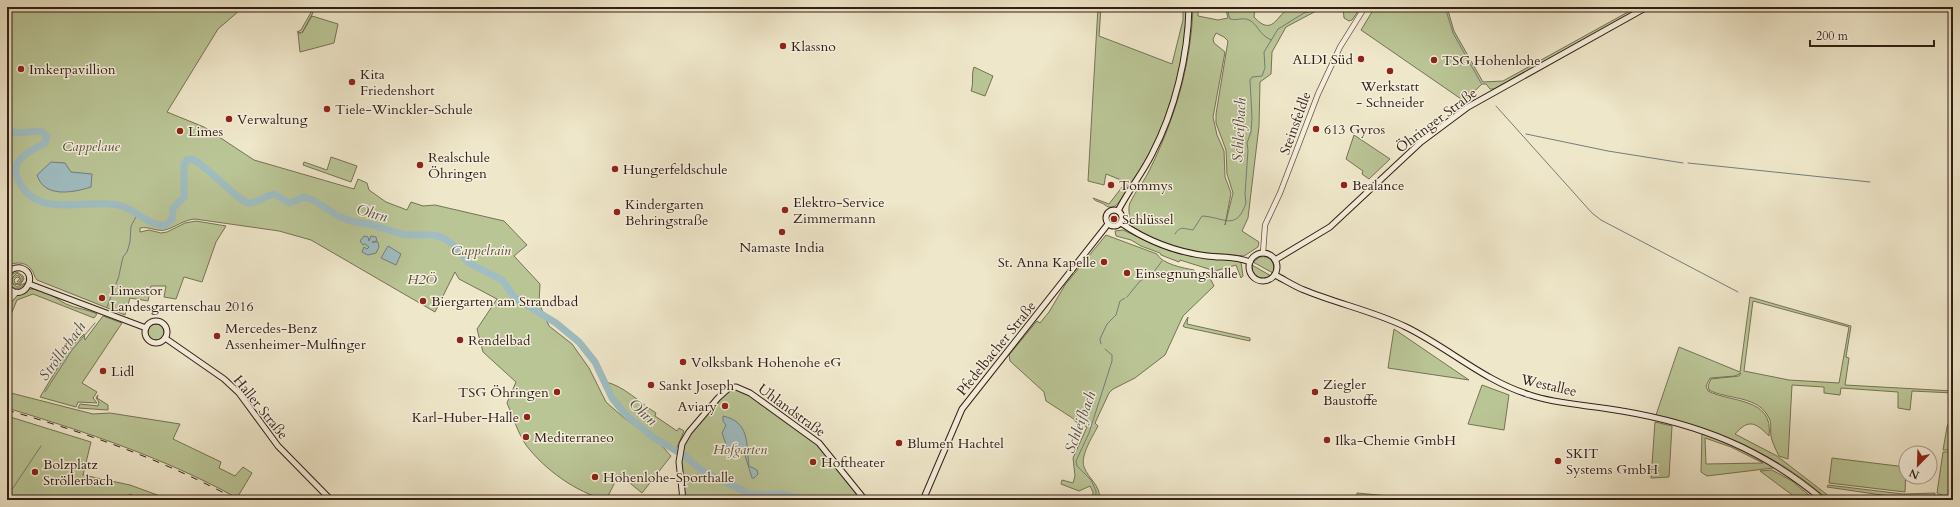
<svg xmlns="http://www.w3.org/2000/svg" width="1960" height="507" font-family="Cardo,serif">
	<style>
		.green { fill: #bac596; stroke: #767256; fill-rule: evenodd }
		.water { fill: #9fbdc2; stroke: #737d7d }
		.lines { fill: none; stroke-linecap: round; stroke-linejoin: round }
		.stream { stroke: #737d7d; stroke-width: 1 }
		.river { stroke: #9fbdc2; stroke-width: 7 }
		.tertiary-casing { stroke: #615042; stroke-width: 6 }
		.secondary-casing { stroke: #321e15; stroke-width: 7 }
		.tertiary { stroke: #f5efdd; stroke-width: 4.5 }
		.secondary { stroke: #f5efdd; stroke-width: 5 }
		.rail { stroke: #321e15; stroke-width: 1; stroke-dasharray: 7 7; stroke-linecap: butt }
		.poi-dot { fill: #8f2418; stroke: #f5efdd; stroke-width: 1.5 }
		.labels { text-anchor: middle; stroke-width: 3; stroke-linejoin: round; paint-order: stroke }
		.poi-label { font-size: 14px; fill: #321e15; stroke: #f5efdd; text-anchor: start }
		.street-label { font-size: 14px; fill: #321e15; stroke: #f5efdd }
		.park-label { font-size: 14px; font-style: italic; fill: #5b503c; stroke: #f5efdd }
		.water-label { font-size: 15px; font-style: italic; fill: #534e49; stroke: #f5efdd }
	</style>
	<rect width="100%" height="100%" fill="#efe7ca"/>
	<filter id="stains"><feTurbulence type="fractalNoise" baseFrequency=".005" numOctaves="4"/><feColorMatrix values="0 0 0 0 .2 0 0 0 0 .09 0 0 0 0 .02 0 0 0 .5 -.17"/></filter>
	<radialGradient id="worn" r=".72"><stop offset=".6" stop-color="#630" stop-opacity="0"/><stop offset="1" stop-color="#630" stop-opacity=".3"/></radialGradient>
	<g class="green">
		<path d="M7,7H234L240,10L218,29L167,112L204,127L254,160L354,189L358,179L367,183L369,190L386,202L407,210L411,202L423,206L435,205L504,221L527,245L514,256L540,284L539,303L549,326L572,344L589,368L606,402L623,417L662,446L671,456L642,493L619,474L606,500C576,492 545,470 526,445C518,433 513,417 507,403L516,382L483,352L477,329L497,299L459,279L455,272L435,312L311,240L279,231L195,219C183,220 176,227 165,230C157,232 149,226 140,228V232L149,230L161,233L167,232L185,223L196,221L226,226L216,242L202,282L184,277L176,299L164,297L166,286H151L148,301L130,298L125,315L37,280C34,277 34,272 31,269C25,261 14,262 7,266Z"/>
		<path d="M314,7H316L302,33L312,16L338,24L334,43L300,52L298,33H301L297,32L301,30Z"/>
		<path d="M1098,7H1101L1099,36L1172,64L1183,20V7H1187C1186,72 1163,141 1125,194C1120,201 1114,212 1105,205C1102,202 1095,202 1093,198L1109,204L1126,182L1106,174L1104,185L1088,181Z"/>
		<path d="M1193,7H1198V16L1218,20L1228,18L1226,10L1229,7H1255L1254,17C1275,40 1277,9 1294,7C1308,5 1322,7 1336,7L1318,10L1286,27L1272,52L1271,74L1260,82L1259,126L1248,218L1242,231L1259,242L1258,247L1244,256L1194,252L1177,248L1150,238L1128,224C1132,217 1126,209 1131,201C1135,192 1142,184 1147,175C1174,122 1191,67 1193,7ZM1216,33L1224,37L1228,41L1216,114V123L1226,150L1227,174L1233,193L1225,225L1231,193L1225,177L1224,151L1217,135L1213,117L1225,52L1214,43L1213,39Z"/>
		<path d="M1343,7H1361L1352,20L1349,21L1344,18Z"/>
		<path d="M1375,7H1447L1454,31L1483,82L1503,81L1637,7H1642L1494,89H1490L1486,84H1482L1464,101L1361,30Z"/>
		<path d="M974,67L993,76L985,96L971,91C974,83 971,75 974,67Z"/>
		<path d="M1354,135L1390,159L1369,179L1362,174L1363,171L1346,159Z"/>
		<path d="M331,157L357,166L351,182L303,165L304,162L327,170Z"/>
		<circle cx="1114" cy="219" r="6"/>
		<path d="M1123,230C1145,240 1166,251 1190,256C1207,259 1225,257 1241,262L1243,276L1241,278L1236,265L1215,271L1180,260L1179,262L1161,255L1160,253L1141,246L1131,240L1116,236L1115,231Z"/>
		<path d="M1106,235L1157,254C1162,264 1183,268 1194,270L1197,275L1202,273L1211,280L1214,286L1183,316L1165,355L1135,378L1113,389L1109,393L1095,423L1098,426C1093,436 1080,455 1084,467C1089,480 1100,484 1100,500H1092L1093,492L1090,486L1079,491L1061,484L1062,480L1073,483L1075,476L1073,458L1087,427L1076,422L1074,419L1046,401L1044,392L1010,361L1009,355L1037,321L1040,323L1049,312L1065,285Z"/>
		<path d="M1260,257C1270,255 1276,263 1273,273L1253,262Z"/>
		<path d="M1252,265L1271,276C1262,283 1251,277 1252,265Z"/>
		<path d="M17,272L23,276L24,279L20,285L13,284L12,279L17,275L19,276L21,279L20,282H17L20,278L17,277L14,280L15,283L19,284L22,281V277L17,273L12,278V283L17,287L25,283C22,288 17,290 12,287L9,281L11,275Z"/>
		<path d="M29,289C45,289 55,298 66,304C76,309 88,309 97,314L94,318L33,294L17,300L7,324C7,313 7,301 17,294C20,292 25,291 29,289Z"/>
		<path d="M1750,297L1851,326L1846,357L1849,358L1845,385L1953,391V393L1912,391L1910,410L1898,408V392L1841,388L1840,395L1824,393V387L1792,385L1788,459L1779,456C1776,450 1772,442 1771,436C1770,429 1772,424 1769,418C1758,395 1728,400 1709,390L1708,386L1711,379L1739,376L1741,373L1735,376L1710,378L1706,386L1708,391C1731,403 1774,397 1769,436C1756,423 1749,418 1735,434L1777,456L1834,500H1828C1780,456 1719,430 1656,415L1679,347L1740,372ZM1753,301L1849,327L1839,383L1789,380L1744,371Z"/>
		<path d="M103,316L122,323L82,383L97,392L93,398L97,403L78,402L76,407L40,397L69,349L84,334L85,340Z"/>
		<path d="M1188,317L1187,324L1250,338V341L1184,327L1183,326Z"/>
		<circle cx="156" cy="332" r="8"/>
		<path d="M1394,329L1469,380L1388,368Z"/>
		<path d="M606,382C624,386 640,403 656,413L655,416L677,431L679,428L684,431L676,450C646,430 621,416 606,382Z"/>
		<path d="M1482,385L1509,395L1504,430L1468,424Z"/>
		<path d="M729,388H740L811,437L864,500H683L679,449L688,429Z"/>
		<path d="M7,392L93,414L110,413L180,424L173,439L221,462L219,468L235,476L243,467L252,473L237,498C165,458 86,432 7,408Z"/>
		<path d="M98,395L97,398L108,405V410L78,408L80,404L98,406L99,402L96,398Z"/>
		<path d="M1953,411V431L1950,441L1953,450H1943L1947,427Z"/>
		<path d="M7,416L91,442L83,475L130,485L171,500H144L130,494L122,500H90L71,495L68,500H7Z"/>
		<path d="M1655,422L1672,426L1669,477L1651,478Z"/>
		<path d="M1702,432L1720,439L1775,466L1773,468L1707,476L1701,472ZM1705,438L1731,447L1763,463L1706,464Z"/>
		<path d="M1943,452H1953V500L1937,493Z"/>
		<path d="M1832,458L1906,467L1905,492L1829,483Z"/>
		<path d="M1772,470L1792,481L1815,500H1799L1760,471Z"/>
		<path d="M1828,485L1903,494L1935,493L1934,500H1929V496L1902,498L1827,487Z"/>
		<path d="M1357,493L1389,496V499L1376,498L1375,500H1356Z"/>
	</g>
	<g class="water">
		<path d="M51,162L65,163L71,172L92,174L91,187C72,193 44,198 37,175Z"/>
		<path d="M364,236L368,237L369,241L371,236L376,237L377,241L372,242H378L379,247L376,253L368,255L362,252L364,247L367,249L369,247L365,244L363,245L360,241Z"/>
		<path d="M388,246L401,254L396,265L381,258Z"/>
		<path d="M723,416C750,422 746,443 749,466L757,470L758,474L754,478H752L744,452L740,450H728L722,433L726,425L723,421Z"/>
	</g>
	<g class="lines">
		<g class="stream">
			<path d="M1231,7L1228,13L1230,19C1237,21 1243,17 1249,20C1259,25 1258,34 1271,40"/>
			<path d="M1445,7L1453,33L1481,83"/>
			<path d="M1496,106L1592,213L1601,220L1738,292"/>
			<path d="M1526,134L1608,151L1683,163"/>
			<path d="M1688,163L1870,182"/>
			<path d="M1175,234C1180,225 1184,229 1193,230L1202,216C1224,217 1236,232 1246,203L1245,194L1248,150L1247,143L1251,132L1252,118L1250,80L1252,77L1262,76L1265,68L1264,52L1278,29L1304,13L1326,7"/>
			<path d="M119,275L123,257L127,252L130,242L131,226L137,215"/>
			<path d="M1127,297L1140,281L1153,273L1162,261"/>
			<path d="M107,307L119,276"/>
			<path d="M1101,344L1100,339L1107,324L1116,315L1120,301L1125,298"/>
			<path d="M45,392L72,350L95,323"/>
			<path d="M9,494L41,446"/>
			<path d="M1096,500V491L1091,480L1077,466L1076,461L1089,433L1112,361V355L1105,349"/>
		</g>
		<path class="river" d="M7,129L15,133L41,131L47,137L45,143C33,150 10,158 17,177C34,221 83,198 118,205C135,208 143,223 164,226L172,220L173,208L184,197V164L187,160L192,159C207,165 240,204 250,203C259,202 266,195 274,194L290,203L304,197L313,200L338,216L351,221L372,225L405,235H435L445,239L455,246L469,263L502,280L515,298L556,323L579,342L595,362L612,398L625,414L654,438L685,456L701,470L752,495L781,494L809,500"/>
		<defs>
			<g id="tertiary">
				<path d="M1263,253L1265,225L1280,193L1318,94L1340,47L1365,7"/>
				<path d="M7,303L17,292"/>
			</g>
			<g id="secondary">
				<circle cx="1114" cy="218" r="8"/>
				<path d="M1118,211C1128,191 1142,174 1152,154C1175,110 1188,56 1189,7"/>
				<path d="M1121,223C1147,241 1176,252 1207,256C1222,258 1235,256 1250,262"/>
				<circle cx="1263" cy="267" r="14"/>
				<path d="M1275,260L1330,227L1421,142L1468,107L1647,7"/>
				<path d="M7,274C10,270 15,267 21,268C41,274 22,306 7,286"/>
				<path d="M1275,275C1285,280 1294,286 1304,290C1338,304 1373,311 1406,327C1449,348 1484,381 1530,395C1559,405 1592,405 1622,411C1699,424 1763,449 1823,500"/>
				<path d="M29,284L146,328"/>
				<circle cx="156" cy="332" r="11"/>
				<path d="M165,338L224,379L239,393L278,446L331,500"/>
				<path d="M683,500L679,462L682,444L689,432L718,398L729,388L736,387L750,393L819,443L865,500"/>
				<path d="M923,500L962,409L1108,224"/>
			</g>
		</defs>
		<use href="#tertiary" class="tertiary-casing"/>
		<use href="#secondary" class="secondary-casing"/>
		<use href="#tertiary" class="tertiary"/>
		<use href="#secondary" class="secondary"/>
		<path class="rail" d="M7,410C86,433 164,460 237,500"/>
	</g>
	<g class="poi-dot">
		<circle cx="783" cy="46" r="4"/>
		<circle cx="1361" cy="59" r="4"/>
		<circle cx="1434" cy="60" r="4"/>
		<circle cx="21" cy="69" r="4"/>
		<circle cx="1390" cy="71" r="4"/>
		<circle cx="352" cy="82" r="4"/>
		<circle cx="327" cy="109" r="4"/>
		<circle cx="229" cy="119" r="4"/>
		<circle cx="1316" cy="129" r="4"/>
		<circle cx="180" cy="131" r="4"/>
		<circle cx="420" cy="165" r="4"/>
		<circle cx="615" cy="169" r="4"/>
		<circle cx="1111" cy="185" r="4"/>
		<circle cx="1344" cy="185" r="4"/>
		<circle cx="785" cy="210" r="4"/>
		<circle cx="617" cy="212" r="4"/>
		<circle cx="1114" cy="219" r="4"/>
		<circle cx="782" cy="232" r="4"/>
		<circle cx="1104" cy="262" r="4"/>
		<circle cx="1127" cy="273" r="4"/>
		<circle cx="102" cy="298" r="4"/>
		<circle cx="423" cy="301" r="4"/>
		<circle cx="217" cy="336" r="4"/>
		<circle cx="460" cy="340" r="4"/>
		<circle cx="683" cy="362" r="4"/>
		<circle cx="103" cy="371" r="4"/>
		<circle cx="651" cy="385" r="4"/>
		<circle cx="557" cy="392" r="4"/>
		<circle cx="1315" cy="392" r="4"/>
		<circle cx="725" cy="406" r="4"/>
		<circle cx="527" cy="417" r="4"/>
		<circle cx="526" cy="437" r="4"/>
		<circle cx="1327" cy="440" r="4"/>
		<circle cx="899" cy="443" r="4"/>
		<circle cx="1558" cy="461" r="4"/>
		<circle cx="813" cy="462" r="4"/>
		<circle cx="35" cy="472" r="4"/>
		<circle cx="595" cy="477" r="4"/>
	</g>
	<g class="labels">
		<g class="poi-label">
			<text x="791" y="51">Klassno</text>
			<text x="1353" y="64" text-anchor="end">ALDI Süd</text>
			<text x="1442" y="65">TSG Hohenlohe</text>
			<text x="29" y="74">Imkerpavillion</text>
			<text x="360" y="79">Kita<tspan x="360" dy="16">Friedenshort</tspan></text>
			<text x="1390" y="91" text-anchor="middle">Werkstatt<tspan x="1390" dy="16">- Schneider</tspan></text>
			<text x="335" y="114">Tiele-Winckler-Schule</text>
			<text x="237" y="124">Verwaltung</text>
			<text x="1324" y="134">613 Gyros</text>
			<text x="188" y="136">Limes</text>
			<text x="428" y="162">Realschule<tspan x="428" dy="16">Öhringen</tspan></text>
			<text x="623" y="174">Hungerfeldschule</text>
			<text x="1119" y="190">Tommys</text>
			<text x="1352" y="190">Bealance</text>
			<text x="793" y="207">Elektro-Service<tspan x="793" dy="16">Zimmermann</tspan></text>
			<text x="625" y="209">Kindergarten<tspan x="625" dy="16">Behringstraße</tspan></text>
			<text x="1122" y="224">Schlüssel</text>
			<text x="782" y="252" text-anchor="middle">Namaste India</text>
			<text x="1096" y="267" text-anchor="end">St. Anna Kapelle</text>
			<text x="1135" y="278">Einsegnungshalle</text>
			<text x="110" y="295">Limestor<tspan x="110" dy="16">Landesgartenschau 2016</tspan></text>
			<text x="431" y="306">Biergarten am Strandbad</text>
			<text x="225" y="333">Mercedes-Benz<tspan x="225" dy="16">Assenheimer-Mulfinger</tspan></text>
			<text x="468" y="345">Rendelbad</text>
			<text x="691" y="367">Volksbank Hohenohe eG</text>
			<text x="111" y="376">Lidl</text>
			<text x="1323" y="389">Ziegler<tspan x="1323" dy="16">Baustoffe</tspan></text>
			<text x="659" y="390">Sankt Joseph</text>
			<text x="549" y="397" text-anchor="end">TSG Öhringen</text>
			<text x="717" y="411" text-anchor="end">Aviary</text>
			<text x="519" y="422" text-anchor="end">Karl-Huber-Halle</text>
			<text x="534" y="442">Mediterraneo</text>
			<text x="1335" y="445">Ilka-Chemie GmbH</text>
			<text x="907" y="448">Blumen Hachtel</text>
			<text x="1566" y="458">SKIT<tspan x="1566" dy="16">Systems GmbH</tspan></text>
			<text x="821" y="467">Hoftheater</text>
			<text x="43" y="469">Bolzplatz<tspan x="43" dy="16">Ströllerbach</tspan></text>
			<text x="603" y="482">Hohenlohe-Sporthalle</text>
		</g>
		<g class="street-label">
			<text transform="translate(1436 120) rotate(-37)" y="5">Öhringer Straße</text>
			<text transform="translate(1295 123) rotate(-70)" y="5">Steinsfeldle</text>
			<text transform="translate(996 348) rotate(-51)" y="5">Pfedelbacher Straße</text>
			<text transform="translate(1549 385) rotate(13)" y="5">Westallee</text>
			<text transform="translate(261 407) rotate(51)" y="5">Haller Straße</text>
			<text transform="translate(792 410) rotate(36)" y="5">Uhlandstraße</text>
		</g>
		<g class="park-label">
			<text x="91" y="151">Cappelaue</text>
			<text x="481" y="255">Cappelrain</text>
			<text x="422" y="284">H2Ö</text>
			<text x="740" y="454">Hofgarten</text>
		</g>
		<g class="water-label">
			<text transform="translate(1239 130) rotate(-87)" y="5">Schleifbach</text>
			<text transform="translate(372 213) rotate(15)" y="5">Ohrn</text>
			<text transform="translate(62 351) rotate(-54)" y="5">Ströllerbach</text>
			<text transform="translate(643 412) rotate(42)" y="5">Ohrn</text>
			<text transform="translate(1080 422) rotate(-70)" y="5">Schleifbach</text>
		</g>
	</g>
	<rect width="1960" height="507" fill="none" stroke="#efe7ca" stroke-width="24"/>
	<rect x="8" y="8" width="1944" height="491" fill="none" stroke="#321e15" stroke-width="2"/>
	<rect x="12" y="12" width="1936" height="483" fill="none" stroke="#321e15"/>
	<g transform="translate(1918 465) rotate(203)"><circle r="19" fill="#f5efdd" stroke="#a79b8d"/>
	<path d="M0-3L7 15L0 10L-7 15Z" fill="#8f2418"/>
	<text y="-6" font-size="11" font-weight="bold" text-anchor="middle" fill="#321e15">N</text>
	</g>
	<path d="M1810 40v6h124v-6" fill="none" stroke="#321e15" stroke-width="2"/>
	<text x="1816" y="40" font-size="12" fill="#321e15" stroke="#f5efdd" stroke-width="3" paint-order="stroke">200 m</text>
	<rect width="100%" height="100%" filter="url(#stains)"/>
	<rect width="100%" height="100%" fill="url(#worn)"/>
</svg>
